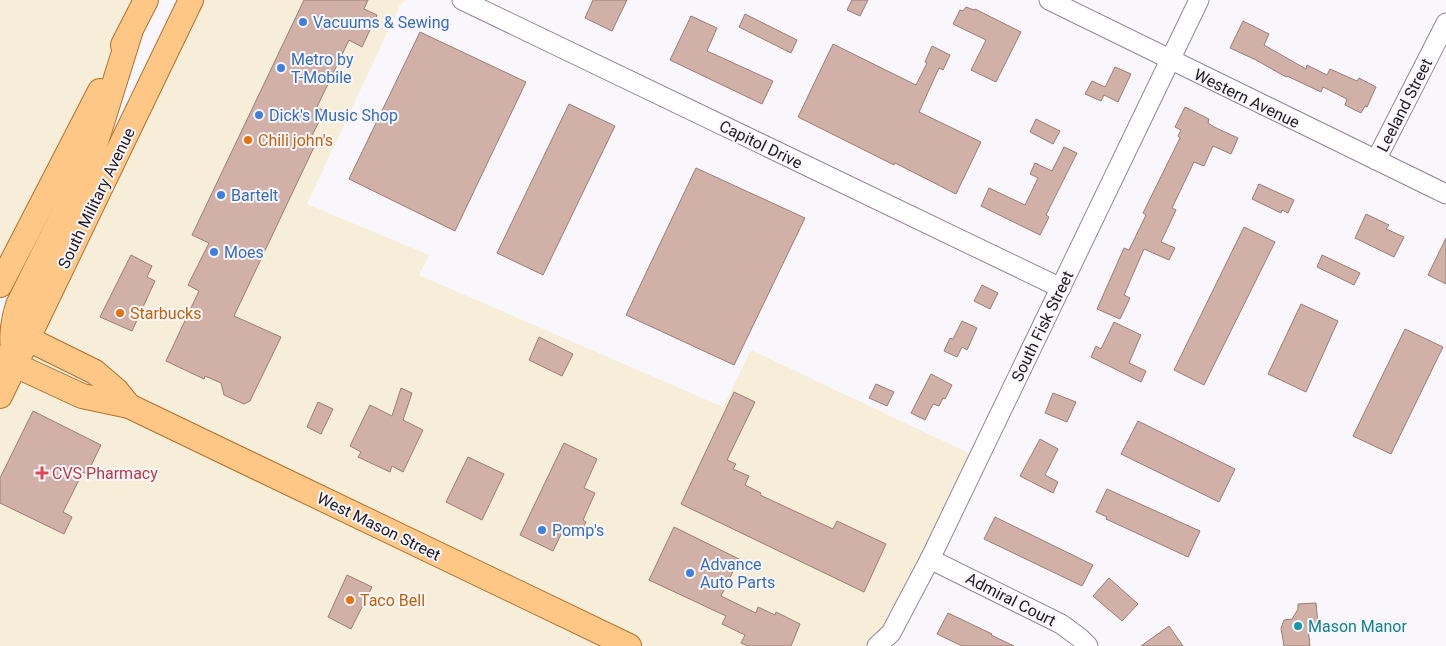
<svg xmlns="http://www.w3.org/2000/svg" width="1446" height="646" font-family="Roboto,sans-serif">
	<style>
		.commercial { fill: #f6eed8 }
		.building { fill: #d1b1a7; stroke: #9b7d74 }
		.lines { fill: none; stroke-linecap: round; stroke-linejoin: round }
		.minor-casing { stroke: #95849b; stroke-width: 21 }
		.major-casing { stroke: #b0712f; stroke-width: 26 }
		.minor { stroke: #fff; stroke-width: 19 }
		.major { stroke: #fec786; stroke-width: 24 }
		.shop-dot { fill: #3f7fe0; stroke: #faf7fc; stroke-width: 2 }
		.food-dot { fill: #e8710a; stroke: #faf7fc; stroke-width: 2 }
		.health-dot { fill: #e0444e; stroke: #faf7fc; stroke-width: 2 }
		.culture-dot { fill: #0f9aa8; stroke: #faf7fc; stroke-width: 2 }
		.labels { text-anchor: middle; stroke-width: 4; stroke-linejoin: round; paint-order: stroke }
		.shop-label { font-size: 16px; fill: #366cbe; stroke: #faf7fc; text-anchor: start }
		.street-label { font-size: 16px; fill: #201922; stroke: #faf7fc }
		.food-label { font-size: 16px; fill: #c56008; stroke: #faf7fc; text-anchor: start }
		.health-label { font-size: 16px; fill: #be3a42; stroke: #faf7fc; text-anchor: start }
		.culture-label { font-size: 16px; fill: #0d838f; stroke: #faf7fc; text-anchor: start }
	</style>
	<rect width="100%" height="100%" fill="#faf7fc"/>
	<g class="commercial">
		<path d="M0,0H146L0,285Z"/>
		<path d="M191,0H405L400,5L307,204L429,255L419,275L723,407L751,350L979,458L879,646H0V396Z"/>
	</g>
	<g class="building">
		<path d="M304,0H368L364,9L377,15L362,47L349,40L317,107L324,111L309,142L315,145L234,316L281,337L250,401L244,404L224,395L221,383L205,376L204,379L166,361L199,291L188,285L209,243L192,235Z"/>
		<path d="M593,0H627L612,31L585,18Z"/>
		<path d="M852,0H868L860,16L847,10Z"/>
		<path d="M966,7L974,10L975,9L1021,32L996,82L971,70L986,40L953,24L960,10L963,11Z"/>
		<path d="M745,14L797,40L791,53L739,27Z"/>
		<path d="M691,16L717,28L707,51L773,81L762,104L670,60Z"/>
		<path d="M1243,21L1269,34L1264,45L1306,69L1307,65L1327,75L1330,69L1357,81L1359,78L1376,87L1367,107L1365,106L1361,113L1345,105L1347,99L1323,87L1321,92L1287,76L1286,77L1256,60L1230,48Z"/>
		<path d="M420,32L526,82L455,231L349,179Z"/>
		<path d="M833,44L916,85L927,63L925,62L932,46L950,55L943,70L939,68L919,112L981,142L956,194L895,163L894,165L798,117Z"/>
		<path d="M1115,67L1131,74L1118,102L1104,95L1101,101L1085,94L1092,81L1105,87Z"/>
		<path d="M569,104L615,126L543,275L497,253Z"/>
		<path d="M1185,107L1209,119L1208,123L1214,127L1238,138L1231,154L1213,146L1204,166L1194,162L1172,208L1176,210L1161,242L1175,248L1169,260L1144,249L1124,295L1130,298L1120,319L1097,309L1124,248L1129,250L1146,215L1143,213L1180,138L1178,136L1181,130L1175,127Z"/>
		<path d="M1036,119L1060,131L1053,144L1030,132Z"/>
		<path d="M1064,147L1077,153L1046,215L1049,217L1040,235L981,206L989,188L1025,205L1038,178L1030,174L1035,163L1052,171Z"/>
		<path d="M696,168L805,218L734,365L626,315Z"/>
		<path d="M1259,184L1294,200L1288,213L1282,210L1281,213L1252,199Z"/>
		<path d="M1366,214L1389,225L1386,229L1404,237L1394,257L1355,238Z"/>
		<path d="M1244,227L1275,242L1204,385L1174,370Z"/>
		<path d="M1446,238V284L1428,275Z"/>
		<path d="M131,255L152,266L147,277L155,281L132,331L100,317Z"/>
		<path d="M1322,255L1360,273L1354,285L1317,267Z"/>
		<path d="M982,285L998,293L990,309L974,301Z"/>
		<path d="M1301,304L1338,321L1306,392L1268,374Z"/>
		<path d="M962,321L977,328L967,350L962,347L957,357L944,351L950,338L953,339Z"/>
		<path d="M1114,322L1141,335L1129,363L1146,371L1141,382L1091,357L1096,346L1101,349Z"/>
		<path d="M1405,329L1443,347L1391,454L1353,436Z"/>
		<path d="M539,337L573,354L562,376L529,360Z"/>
		<path d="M931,374L952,385L945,399L943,398L939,406L933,404L925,420L911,413Z"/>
		<path d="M876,384L894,392L887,406L869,398Z"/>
		<path d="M401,388L412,393L403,420L423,430L403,472L392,466L390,472L358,457L361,452L350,446L370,405L392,416Z"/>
		<path d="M734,392L755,402L727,460L736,464L733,469L749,476L745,485L761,493L760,495L833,529L837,521L886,544L864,592L681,504Z"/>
		<path d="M1053,393L1076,402L1067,422L1045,413Z"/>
		<path d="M318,402L333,409L321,434L307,427Z"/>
		<path d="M33,411L101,445L87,474L83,472L63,512L72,517L64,534L0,503V478Z"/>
		<path d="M1138,421L1235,469L1219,502L1121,454Z"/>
		<path d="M1040,439L1058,449L1045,475L1058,482L1053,493L1020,476Z"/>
		<path d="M564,443L597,459L584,488L595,493L583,520L586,522L580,534L565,526L553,551L520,535Z"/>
		<path d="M468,457L504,474L482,520L446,502Z"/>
		<path d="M1107,489L1200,531L1188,557L1106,519L1107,517L1096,512Z"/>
		<path d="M995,517L1093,565L1082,586L984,539Z"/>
		<path d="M674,527L739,559L721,596L756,613L758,607L775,615L776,612L800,624L791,646H748L741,643L745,635L722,624L726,616L649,580Z"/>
		<path d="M347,575L372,587L351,629L328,617Z"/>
		<path d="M1109,578L1138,604L1122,621L1093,596Z"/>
		<path d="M1316,603L1318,624H1313V628H1308L1310,646H1284L1281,628L1284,620L1292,619L1298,609V604Z"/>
		<path d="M948,613L992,634L991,635L1014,646H962L937,634Z"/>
		<path d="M1169,626L1183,646H1141Z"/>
	</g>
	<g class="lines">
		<defs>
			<g id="minor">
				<path d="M462,0L1061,288"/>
				<path d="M1049,0L1446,194"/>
				<path d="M1376,160L1446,23"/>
				<path d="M930,559L1061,624L1080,638L1088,646"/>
				<path d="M877,646L891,633L930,559L1199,0"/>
			</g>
			<g id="major">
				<path d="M123,45L146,0"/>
				<path d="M0,285L100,91"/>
				<path d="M14,332L95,372L116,390L129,406"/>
				<path d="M0,358L82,396L129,406L629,646"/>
				<path d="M15,366C11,344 11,326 18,305L91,158L130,33"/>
				<path d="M0,396L191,0"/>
			</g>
		</defs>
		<use href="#minor" class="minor-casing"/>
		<use href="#major" class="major-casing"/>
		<use href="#minor" class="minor"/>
		<use href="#major" class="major"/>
	</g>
	<g class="shop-dot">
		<circle cx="303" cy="22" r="5"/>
		<circle cx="281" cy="68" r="5"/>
		<circle cx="259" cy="115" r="5"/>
		<circle cx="221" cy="195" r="5"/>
		<circle cx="214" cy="252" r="5"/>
		<circle cx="542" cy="530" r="5"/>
		<circle cx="690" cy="573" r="5"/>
	</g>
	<g class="food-dot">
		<circle cx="248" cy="140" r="5"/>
		<circle cx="120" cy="313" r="5"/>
		<circle cx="350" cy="600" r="5"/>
	</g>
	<path class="health-dot" d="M39.5 465.5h5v5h5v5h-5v5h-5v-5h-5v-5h5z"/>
	<circle class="culture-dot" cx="1298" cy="626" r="5"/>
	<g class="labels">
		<g class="shop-label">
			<text x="313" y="28">Vacuums &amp; Sewing</text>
			<text x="291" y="65">Metro by<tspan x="291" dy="18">T-Mobile</tspan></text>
			<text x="269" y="121">Dick's Music Shop</text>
			<text x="231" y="201">Bartelt</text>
			<text x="224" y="258">Moes</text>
			<text x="552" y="536">Pomp's</text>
			<text x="700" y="570">Advance<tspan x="700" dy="18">Auto Parts</tspan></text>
		</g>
		<g class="street-label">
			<text transform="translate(1247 98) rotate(26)" y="6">Western Avenue</text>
			<text transform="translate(1404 105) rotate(-63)" y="6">Leeland Street</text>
			<text transform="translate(761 144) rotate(26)" y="6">Capitol Drive</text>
			<text transform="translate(96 198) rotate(-64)" y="6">South Military Avenue</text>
			<text transform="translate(1042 326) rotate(-64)" y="6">South Fisk Street</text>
			<text transform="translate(379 526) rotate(26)" y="6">West Mason Street</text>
			<text transform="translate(1011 599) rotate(27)" y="6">Admiral Court</text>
		</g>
		<g class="food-label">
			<text x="258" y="146">Chili john's</text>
			<text x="130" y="319">Starbucks</text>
			<text x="360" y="606">Taco Bell</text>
		</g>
		<g class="health-label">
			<text x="52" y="479">CVS Pharmacy</text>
		</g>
		<g class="culture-label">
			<text x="1308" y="632">Mason Manor</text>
		</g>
	</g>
</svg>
